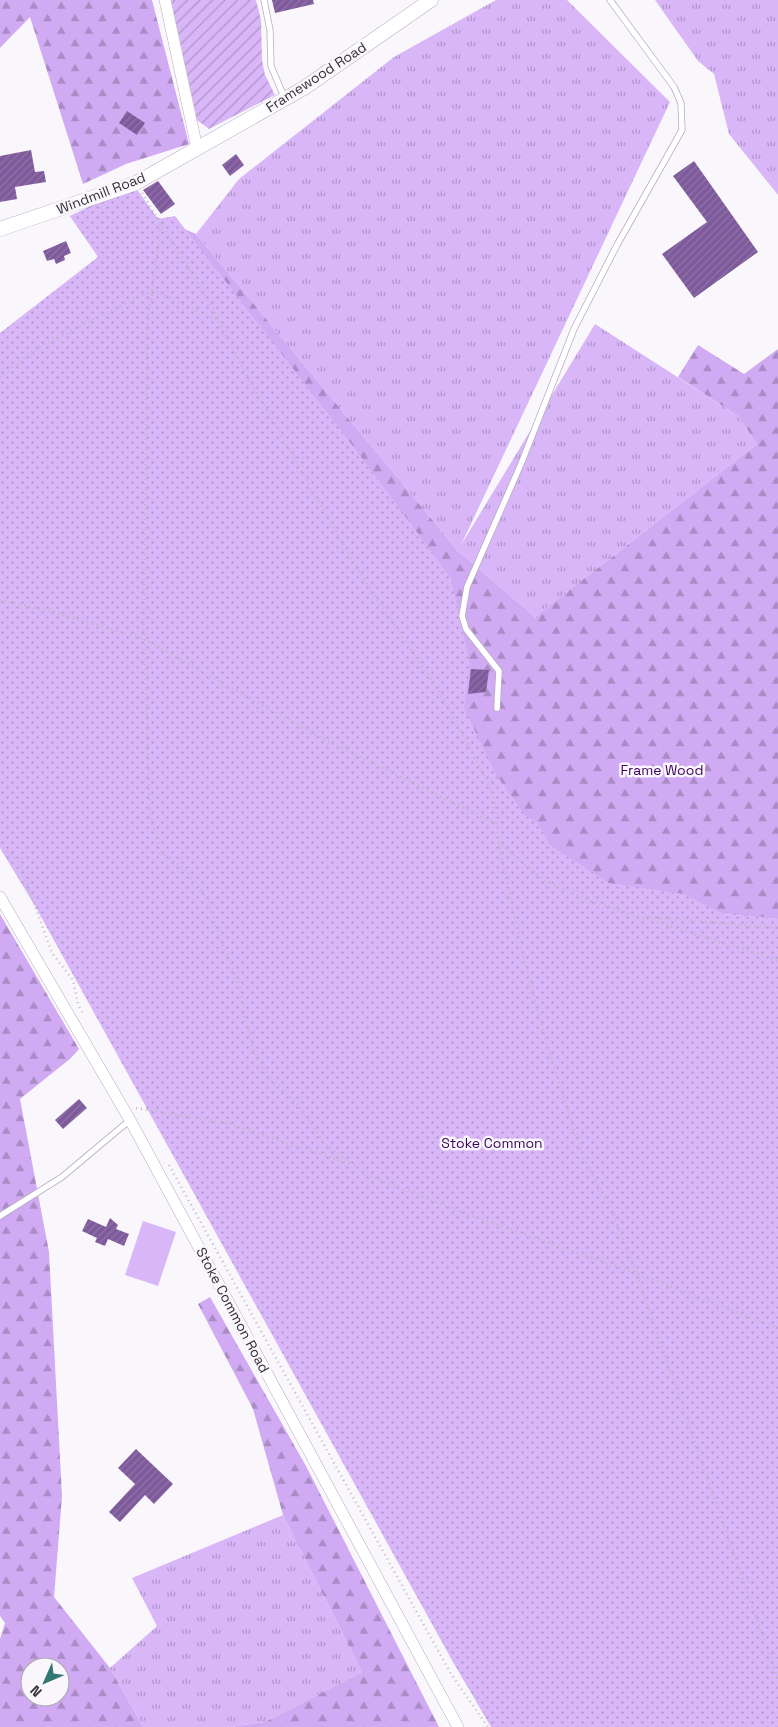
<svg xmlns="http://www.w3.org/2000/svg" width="778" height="1727" font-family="'Space Grotesk',sans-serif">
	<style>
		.grass { fill: url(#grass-tufts) }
		.forest { fill: url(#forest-firs); fill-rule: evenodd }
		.park { fill: url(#park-dots) }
		.garden { fill: url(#garden-furrows) }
		.pitch { fill: #d8b6f8 }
		.building { fill: url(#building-hatch) }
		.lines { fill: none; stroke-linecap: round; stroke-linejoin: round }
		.service-casing { stroke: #b6acc0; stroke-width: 7 }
		.minor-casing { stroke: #b6acc0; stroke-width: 12 }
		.tertiary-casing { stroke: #b6acc0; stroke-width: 15 }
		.path { stroke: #bdbac0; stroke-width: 2.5; stroke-dasharray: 1 4; stroke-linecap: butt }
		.service { stroke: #fff; stroke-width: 5.5 }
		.minor { stroke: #fff; stroke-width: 11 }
		.tertiary { stroke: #fff; stroke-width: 14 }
		.labels { text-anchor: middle; stroke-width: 5; stroke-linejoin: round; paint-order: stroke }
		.street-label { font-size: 14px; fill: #343038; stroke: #faf7fc }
		.park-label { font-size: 14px; fill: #3c045b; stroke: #faf7fc }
	</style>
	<defs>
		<pattern id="grass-tufts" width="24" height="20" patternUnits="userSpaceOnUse" patternTransform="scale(1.25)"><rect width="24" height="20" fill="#d8b6f8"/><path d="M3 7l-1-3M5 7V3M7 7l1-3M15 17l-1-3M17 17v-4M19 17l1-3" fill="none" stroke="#b094ca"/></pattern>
		<pattern id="forest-firs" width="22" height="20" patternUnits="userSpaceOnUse" patternTransform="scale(1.25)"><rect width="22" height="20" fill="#d0aaf2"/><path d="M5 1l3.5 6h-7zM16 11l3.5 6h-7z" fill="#aa8bc5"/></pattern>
		<pattern id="park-dots" width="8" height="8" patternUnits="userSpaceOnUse" patternTransform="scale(1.25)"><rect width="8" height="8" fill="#d8b6f8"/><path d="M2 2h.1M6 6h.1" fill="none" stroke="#b094ca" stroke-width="1.8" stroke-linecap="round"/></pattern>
		<pattern id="garden-furrows" width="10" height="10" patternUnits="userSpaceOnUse" patternTransform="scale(1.25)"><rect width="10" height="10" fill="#d8b6f8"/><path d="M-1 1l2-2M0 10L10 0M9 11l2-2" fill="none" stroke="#b094ca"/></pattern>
		<pattern id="building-hatch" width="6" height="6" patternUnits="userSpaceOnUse" patternTransform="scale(1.25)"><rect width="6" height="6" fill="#7e5a9c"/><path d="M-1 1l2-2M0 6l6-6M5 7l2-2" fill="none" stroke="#8f74a6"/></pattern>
	</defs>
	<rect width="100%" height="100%" fill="#faf7fc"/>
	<g class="grass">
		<path d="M496,0H567L670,102L461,545L595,324L738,416L757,444L535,617L458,551L196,234L239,179L394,57Z"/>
		<path d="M655,0H778V195L729,134L714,74L698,61Z"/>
		<path d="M283,1515L362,1672L265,1722L230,1727H143L110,1668L157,1626L132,1578Z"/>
	</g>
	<g class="forest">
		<path d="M0,0H152L189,144L126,164L83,184L30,17L0,48Z"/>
		<path d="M110,197L196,234L458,551L535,617L757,444L738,416L678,377L698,345L744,374L778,349V919L723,914L607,924L0,468L99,257L70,216Z"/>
		<path d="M0,914L79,1049L71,1058L20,1099L49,1252L62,1496L54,1597L110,1668L143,1727H0V1639L5,1623L0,1616ZM30,1667H60V1697H30Z"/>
		<path d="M210,1297L306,1466L439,1727H230L265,1722L362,1672L283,1515L253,1409L198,1304Z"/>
	</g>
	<path class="park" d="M136,188L158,219L175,216L353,446L451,578L470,664L464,708L496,774L524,814L537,822L550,845L609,883L684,894L723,914L778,919V1727H491L453,1662L35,906L0,848V333L98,257L70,216Z"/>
	<path class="garden" d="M171,0H256L261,20L262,60L265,75L275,95L209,129L197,120Z"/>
	<path class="pitch" d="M143,1221L176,1232L158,1286L125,1275Z"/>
	<g class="building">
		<path d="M272,0H313L314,4L275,13Z"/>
		<path d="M127,111L145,123L137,135L119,123Z"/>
		<path d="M31,150L35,172L44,171L46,182L15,187L17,199L0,202V156Z"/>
		<path d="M236,154L244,165L230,176L222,165Z"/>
		<path d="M694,161L758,252L694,298L662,254L707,222L673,176Z"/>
		<path d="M158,181L175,204L161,214L143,190Z"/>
		<path d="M66,241L71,253L64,256L65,260L56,264L54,259L47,261L43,251Z"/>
		<path d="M471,669L489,670L486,692L468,694Z"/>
		<path d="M79,1099L87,1108L63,1129L55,1120Z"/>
		<path d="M110,1218L118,1225L116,1229L129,1234L124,1246L108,1239L105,1246L95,1242L97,1238L82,1231L88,1219L106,1227Z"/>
		<path d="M136,1449L173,1484L154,1504L145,1495L120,1522L109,1512L135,1484L118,1468Z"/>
	</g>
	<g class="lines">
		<defs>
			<g id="service">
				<path d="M264,0L270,30L271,66L285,99"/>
				<path d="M497,708L499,671L466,629L462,616L467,587L521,464L574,329L617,245L682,130L681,103L674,87L610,0"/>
				<path d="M0,1216L62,1177L130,1120"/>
			</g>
			<g id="minor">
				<path d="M165,0L197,148"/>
				<path d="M0,897L130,1120L458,1727"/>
			</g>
			<path id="tertiary" d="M0,229L136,183L304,88L431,0"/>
		</defs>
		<use href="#service" class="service-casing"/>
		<use href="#minor" class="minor-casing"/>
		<use href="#tertiary" class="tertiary-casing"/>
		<g class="path">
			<path d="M142,193L212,307L243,369L364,580L437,688L459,728L493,793L499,843L547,882L590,901L778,960"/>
			<path d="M161,225L147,325L144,639L150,814L160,851L185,869L209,902L223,945L240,987L246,1024L255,1054L269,1077L299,1106L324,1143L367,1175L472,1216L636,1273L778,1328"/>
			<path d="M0,377L40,346L152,290L218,320"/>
			<path d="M0,600L46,610L144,639L325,740L495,823"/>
			<path d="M0,844L19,862L52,953L73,980L78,1004L82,1012"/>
			<path d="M499,844L521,946L547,1046L583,1157L609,1204L636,1273L778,1680"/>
			<path d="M650,917L778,928"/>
			<path d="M136,1108L230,1124L350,1164"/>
			<path d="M169,1165L451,1674L488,1727"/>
		</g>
		<use href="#service" class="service"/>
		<use href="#minor" class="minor"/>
		<use href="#tertiary" class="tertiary"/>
	</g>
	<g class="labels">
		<g class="street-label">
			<text transform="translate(316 77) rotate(-33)" y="5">Framewood Road</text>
			<text transform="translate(101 193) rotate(-21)" y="5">Windmill Road</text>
			<text transform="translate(233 1310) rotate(62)" y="5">Stoke Common Road</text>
		</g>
		<g class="park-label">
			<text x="662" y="775">Frame Wood</text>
			<text x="492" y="1148">Stoke Common</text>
		</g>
	</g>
	<g transform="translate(45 1682) rotate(225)"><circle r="24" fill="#faf7fc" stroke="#aba7ae"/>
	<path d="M0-4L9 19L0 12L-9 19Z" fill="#307871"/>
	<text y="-8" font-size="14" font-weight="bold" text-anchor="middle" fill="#343038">N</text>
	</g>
</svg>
